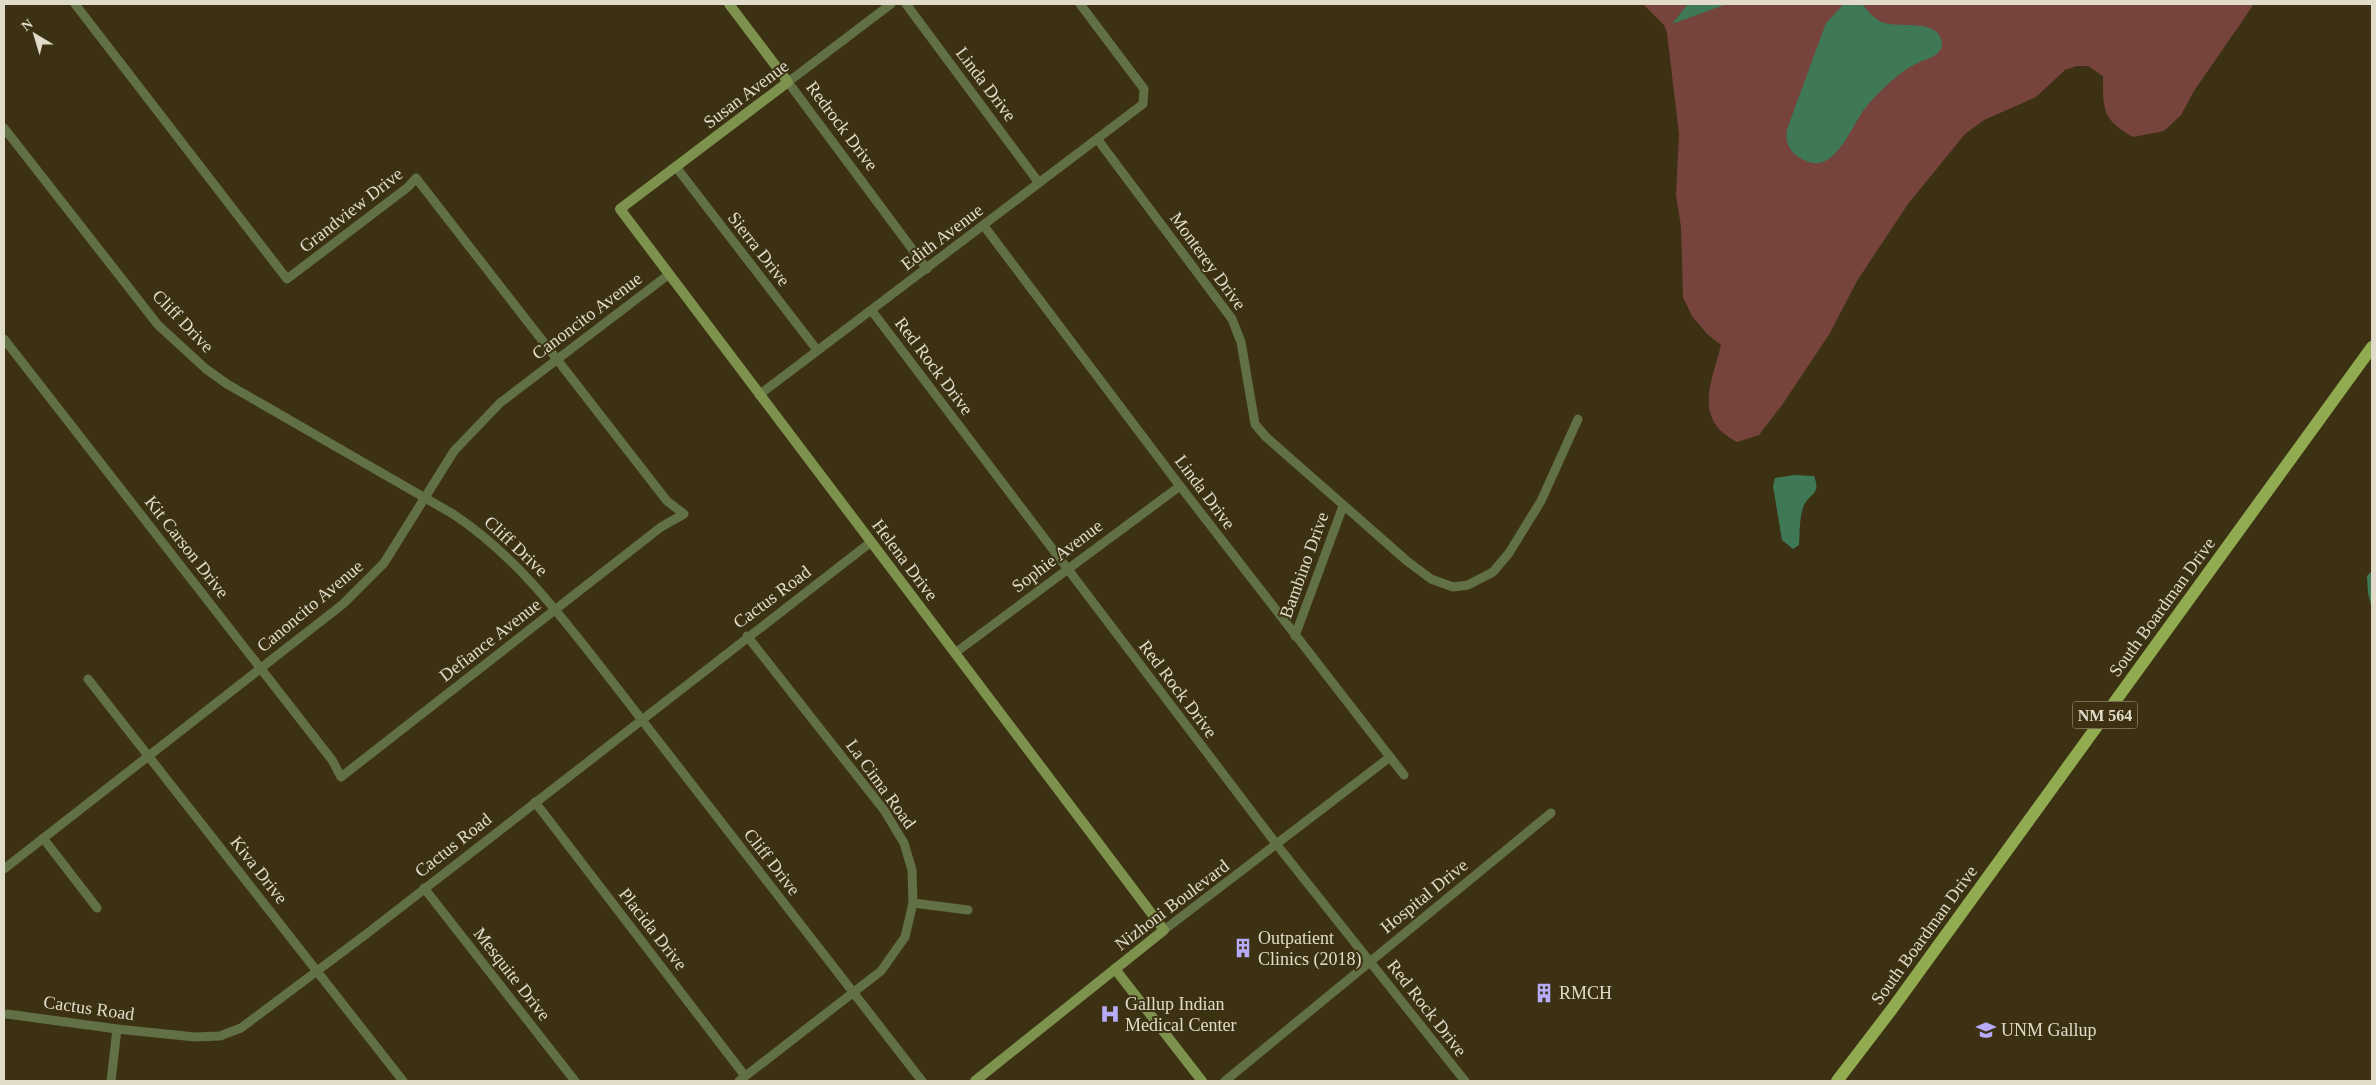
<svg xmlns="http://www.w3.org/2000/svg" width="2376" height="1085" font-family="Georgia,serif">
	<style>
		.green { fill: #76433d }
		.water { fill: #3e7855 }
		.lines { fill: none; stroke-linecap: round; stroke-linejoin: round }
		.street { stroke: #627046; stroke-width: 9 }
		.secondary { stroke: #7d924d; stroke-width: 10 }
		.primary { stroke: #91ab51; stroke-width: 12 }
		.labels { text-anchor: middle; stroke-width: 4; stroke-linejoin: round; paint-order: stroke }
		.shield { fill: #3c3213; stroke: #b0a893; stroke-width: 1 }
		.shield-label { font-size: 16px; font-weight: bold; fill: #e1dbca }
		.street-label { font-size: 18px; fill: #e1dbca; stroke: #3c3213 }
		.poi-label { font-size: 18px; fill: #e1dbca; stroke: #3c3213; text-anchor: start }
	</style>
	<rect width="100%" height="100%" fill="#3c3213"/>
	<path class="green" d="M1643,4H2254L2194,91L2181,115L2164,131L2133,137C2102,119 2103,110 2103,76L2088,66H2077L2065,70L2036,97L1984,120L1965,134L1908,204L1857,281L1830,333L1782,405L1759,435L1737,442C1693,419 1711,385 1721,345L1707,334L1692,316L1683,297L1681,227L1676,195L1679,134L1667,33L1664,25Z"/>
	<g class="water">
		<path d="M1688,4H1727L1672,24Z"/>
		<path d="M1844,4H1862C1869,12 1875,20 1885,23C1899,28 1935,19 1941,39C1947,56 1924,59 1914,65C1904,70 1895,77 1887,85C1879,93 1870,101 1863,111C1851,128 1834,174 1806,161C1800,158 1795,156 1791,150C1786,142 1786,138 1787,129L1826,23Z"/>
		<path d="M1794,475L1814,476C1822,496 1808,493 1803,508C1799,519 1800,534 1799,545L1793,549L1782,540L1773,486L1775,478Z"/>
		<path d="M2372,571V609L2368,593L2367,576Z"/>
	</g>
	<g class="lines">
		<g class="street">
			<path d="M891,4L788,82L927,269"/>
			<path d="M906,4L1039,183"/>
			<path d="M4,128L158,325L206,369L227,384L453,514C512,553 554,607 597,662L922,1081"/>
			<path d="M1098,140L1232,319L1241,342L1255,424L1265,436L1407,561L1431,579L1453,587L1468,585L1493,572L1509,553L1541,501L1578,419"/>
			<path d="M676,167L817,350"/>
			<path d="M984,226L1180,486L1404,775"/>
			<path d="M872,311L1277,845L1465,1081"/>
			<path d="M4,339L332,760L341,777L661,527L684,514L667,501L416,178L408,187L287,279L75,4"/>
			<path d="M759,395L1143,104L1144,89L1080,4"/>
			<path d="M1295,636L1343,506"/>
			<path d="M955,653L1180,486"/>
			<path d="M88,679L403,1081"/>
			<path d="M535,802L745,1076"/>
			<path d="M43,838L97,908"/>
			<path d="M4,869L343,604L384,563L454,451L500,403L668,275"/>
			<path d="M424,888L575,1081"/>
			<path d="M913,903L968,910"/>
			<path d="M1164,930L1390,757"/>
			<path d="M7,1014L117,1029L195,1037L220,1036L241,1028L369,932L871,542"/>
			<path d="M111,1081L117,1029"/>
			<path d="M739,1081L881,971L905,937L913,903L912,870L904,843L884,810L747,636"/>
			<path d="M1225,1081L1551,813"/>
		</g>
		<g class="secondary">
			<path d="M729,4L788,82L620,209L1164,930L975,1081"/>
			<path d="M1115,969L1202,1081"/>
		</g>
		<path class="primary" d="M1837,1081L1892,1009L2372,347"/>
	</g>
	<defs>
		<symbol id="building-bare" viewBox="-9 -9 18 18"><path d="M-4-6H4V6H1V3H-1V6H-4ZM-2.5-4.3h1.7v1.8h-1.7ZM.8-4.3h1.7v1.8H.8ZM-2.5-1h1.7V.8h-1.7ZM.8-1h1.7V.8H.8Z" fill="#b7abf8" stroke="#3c3213" stroke-width="2.5" paint-order="stroke"/></symbol>
		<symbol id="hospital-bare" viewBox="-9 -9 18 18"><path d="M-5-5h3v3.5h4V-5h3V5h-3V1.5h-4V5h-3Z" fill="#b7abf8" stroke="#3c3213" stroke-width="2.5" paint-order="stroke"/></symbol>
		<symbol id="university-bare" viewBox="-9 -9 18 18"><path d="M0-5L7-2L0 1L-7-2ZM-4 1L0 2.5L4 1V4Q0 6-4 4Z" fill="#b7abf8" stroke="#3c3213" stroke-width="2.5" paint-order="stroke"/></symbol>
	</defs>
	<g fill-rule="evenodd">
		<use href="#building-bare" x="1229" y="934" width="28" height="28"/>
		<use href="#building-bare" x="1530" y="979" width="28" height="28"/>
		<use href="#hospital-bare" x="1096" y="1000" width="28" height="28"/>
		<use href="#university-bare" x="1972" y="1016" width="28" height="28"/>
	</g>
	<g class="labels">
		<rect class="shield" x="2072.5" y="701.5" width="65" height="27" rx="4"/>
		<g class="shield-label">
			<text x="2105" y="721">NM 564</text>
		</g>
		<g class="street-label">
			<text transform="translate(986 84) rotate(53)" y="6">Linda Drive</text>
			<text transform="translate(746 94) rotate(-37)" y="6">Susan Avenue</text>
			<text transform="translate(842 126) rotate(53)" y="6">Redrock Drive</text>
			<text transform="translate(351 210) rotate(-38)" y="6">Grandview Drive</text>
			<text transform="translate(942 237) rotate(-37)" y="6">Edith Avenue</text>
			<text transform="translate(759 249) rotate(52)" y="6">Sierra Drive</text>
			<text transform="translate(1208 261) rotate(54)" y="6">Monterey Drive</text>
			<text transform="translate(587 316) rotate(-37)" y="6">Canoncito Avenue</text>
			<text transform="translate(183 321) rotate(46)" y="6">Cliff Drive</text>
			<text transform="translate(934 366) rotate(53)" y="6">Red Rock Drive</text>
			<text transform="translate(1205 492) rotate(53)" y="6">Linda Drive</text>
			<text transform="translate(516 546) rotate(43)" y="6">Cliff Drive</text>
			<text transform="translate(187 547) rotate(52)" y="6">Kit Carson Drive</text>
			<text transform="translate(1057 556) rotate(-37)" y="6">Sophie Avenue</text>
			<text transform="translate(905 560) rotate(53)" y="6">Helena Drive</text>
			<text transform="translate(1304 565) rotate(-70)" y="6">Bambino Drive</text>
			<text transform="translate(772 597) rotate(-37)" y="6">Cactus Road</text>
			<text transform="translate(310 606) rotate(-40)" y="6">Canoncito Avenue</text>
			<text transform="translate(2162 607) rotate(-54)" y="6">South Boardman Drive</text>
			<text transform="translate(490 640) rotate(-38)" y="6">Defiance Avenue</text>
			<text transform="translate(1178 689) rotate(53)" y="6">Red Rock Drive</text>
			<text transform="translate(881 784) rotate(54)" y="6">La Cima Road</text>
			<text transform="translate(453 845) rotate(-38)" y="6">Cactus Road</text>
			<text transform="translate(772 862) rotate(52)" y="6">Cliff Drive</text>
			<text transform="translate(259 870) rotate(52)" y="6">Kiva Drive</text>
			<text transform="translate(1424 896) rotate(-39)" y="6">Hospital Drive</text>
			<text transform="translate(1172 905) rotate(-37)" y="6">Nizhoni Boulevard</text>
			<text transform="translate(653 929) rotate(52)" y="6">Placida Drive</text>
			<text transform="translate(1924 935) rotate(-54)" y="6">South Boardman Drive</text>
			<text transform="translate(512 974) rotate(52)" y="6">Mesquite Drive</text>
			<text transform="translate(89 1008) rotate(8)" y="6">Cactus Road</text>
			<text transform="translate(1427 1008) rotate(52)" y="6">Red Rock Drive</text>
		</g>
		<g class="poi-label">
			<text x="1258" y="944">Outpatient<tspan x="1258" dy="21">Clinics (2018)</tspan></text>
			<text x="1559" y="999">RMCH</text>
			<text x="1125" y="1010">Gallup Indian<tspan x="1125" dy="21">Medical Center</tspan></text>
			<text x="2001" y="1036">UNM Gallup</text>
		</g>
	</g>
	<rect width="2376" height="1085" fill="none" stroke="#e1dbca" stroke-width="10"/>
	<g transform="translate(35 35) rotate(322)" stroke="#3c3213" stroke-width="4" paint-order="stroke">
	<path d="M0-4L9 19L0 12L-9 19Z" fill="#e1dbca"/>
	<text y="-8" font-size="14" font-weight="bold" text-anchor="middle" fill="#e1dbca">N</text>
	</g>
</svg>
